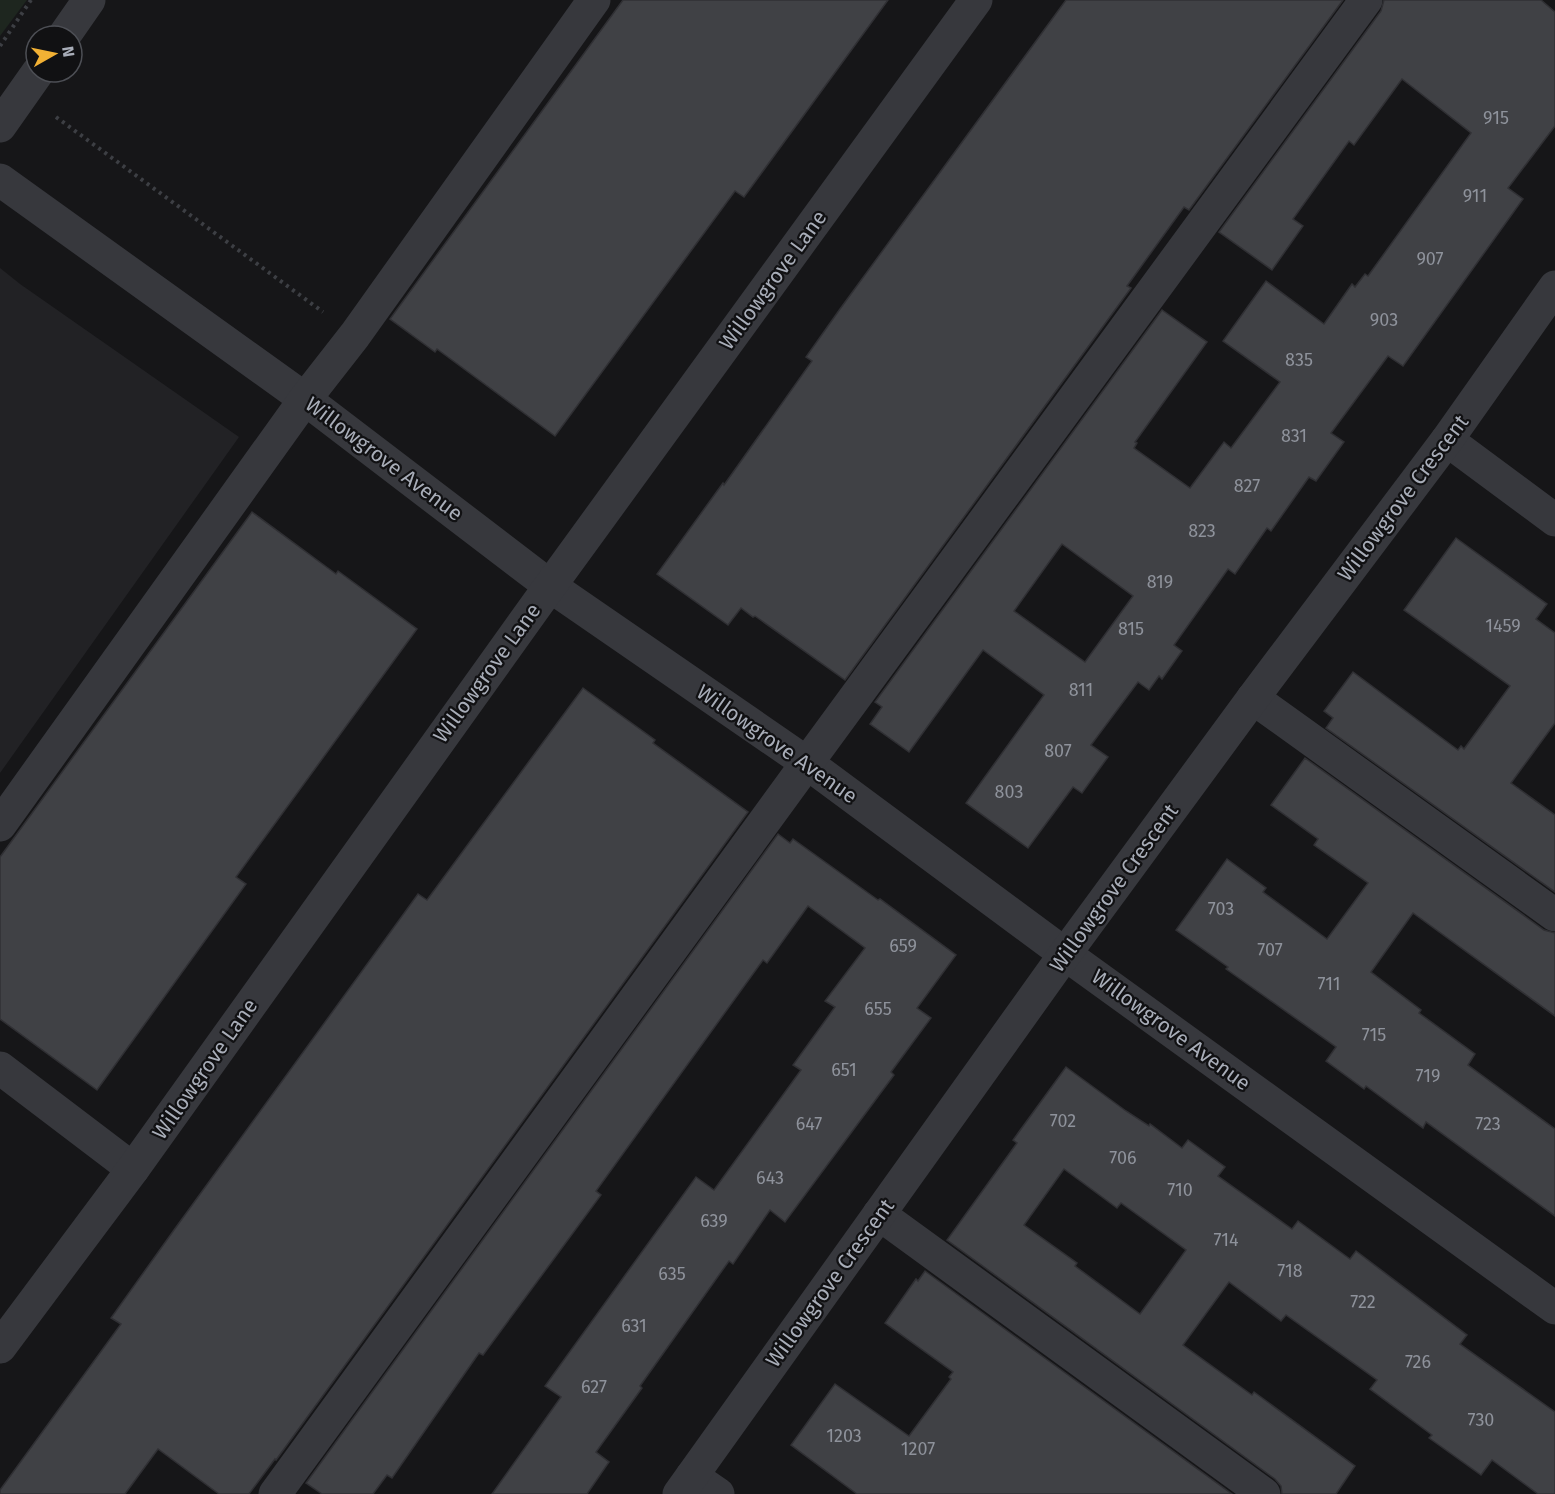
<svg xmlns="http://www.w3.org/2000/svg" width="1555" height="1494" font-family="'Fira Sans',sans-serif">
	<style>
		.built { fill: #222225 }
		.green { fill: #1e261f }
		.building { fill: #404145; stroke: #303034; stroke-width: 1.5; fill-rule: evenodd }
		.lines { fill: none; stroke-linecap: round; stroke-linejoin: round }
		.path { stroke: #3d3f44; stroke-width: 4; stroke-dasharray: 3 4.5; stroke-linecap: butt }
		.minor { stroke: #37383d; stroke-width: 33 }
		.labels { text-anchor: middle; stroke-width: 4.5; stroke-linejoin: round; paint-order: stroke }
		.number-label { font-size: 18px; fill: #8e929b }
		.street-label { font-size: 21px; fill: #a8adb8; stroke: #111113 }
	</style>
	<rect width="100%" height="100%" fill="#161618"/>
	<path class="built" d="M0,268L20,284L239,437L0,773Z"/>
	<path class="green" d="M0,0H27L0,36Z"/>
	<g class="building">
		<path d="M623,0H888L744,197L735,191L555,436L437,349L435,352L390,319Z"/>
		<path d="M1066,0H1343L1189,210L1184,207L1127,286L1131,288L845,680L755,616L753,617L741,608L728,625L657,574L723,483L724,485L812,361L806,357L840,309Z"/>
		<path d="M1384,0H1541L1555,12V126L1508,188L1523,199L1403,366L1388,356L1331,433L1344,442L1316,481L1309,477L1271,531L1267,528L1235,574L1228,569L1174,645L1182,651L1162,679L1159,676L1149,690L1138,682L1091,745L1108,757L1082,793L1073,787L1028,848L966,803L1044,695L983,650L909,752L870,724L882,707L875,702L1162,310L1207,342L1135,442L1137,443L1134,448L1190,488L1224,442L1231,448L1280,382L1223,341L1266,281L1324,324L1352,284L1355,287L1365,274L1368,276L1471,133L1402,79L1354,145L1349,141L1293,219L1303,226L1272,270L1219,232L1381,11ZM1062,544L1133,596L1085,662L1014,611Z"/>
		<path d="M252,512L336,574L338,571L417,629L236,877L246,884L97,1090L0,1019V857Z"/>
		<path d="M1456,538L1547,604L1536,619L1555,633V723L1511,783L1555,815V892L1326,728L1333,718L1324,711L1353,672L1458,750L1461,746L1464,749L1510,686L1404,610Z"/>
		<path d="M583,688L655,740L653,743L748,812L276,1460L275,1459L249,1494H219L158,1449L125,1494H0V1490L121,1324L111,1318L174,1230L418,894L427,900Z"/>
		<path d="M1305,758L1544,930L1555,933V1016L1413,913L1371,972L1421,1010L1419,1013L1475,1054L1468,1065L1555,1129V1216L1426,1122L1423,1128L1366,1086L1364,1089L1326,1061L1336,1047L1226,969L1228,967L1176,930L1227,859L1266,888L1263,892L1327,939L1368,883L1314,845L1318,839L1271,805Z"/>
		<path d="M778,834L790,843L793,839L878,900L880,899L956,955L917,1008L931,1018L891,1072L894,1075L785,1222L770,1210L733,1264L729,1261L640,1386L642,1388L596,1452L609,1462L587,1494H492L561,1397L545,1386L696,1177L714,1190L801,1070L793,1065L835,1007L825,1001L865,948L808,906L767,963L763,960L596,1191L601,1195L483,1355L479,1353L392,1478L387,1475L373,1494H322L306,1483Z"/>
		<path d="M1066,1067L1126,1111L1149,1126L1150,1124L1182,1148L1188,1140L1225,1167L1218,1176L1292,1229L1298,1221L1350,1259L1356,1251L1467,1335L1460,1344L1555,1412V1494H1538L1492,1460L1481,1475L1429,1438L1432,1435L1370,1389L1377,1380L1286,1315L1281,1321L1229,1282L1183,1345L1252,1395L1254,1392L1355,1466L1336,1494H1282L1281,1486L1275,1479L947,1240L1017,1143L1013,1140ZM1064,1169L1117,1208L1121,1203L1186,1250L1140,1314L1075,1266L1077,1263L1024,1225Z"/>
		<path d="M925,1271L1232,1494H857L791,1445L835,1384L909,1436L951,1379L949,1377L953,1372L885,1323L916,1279L918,1281Z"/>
	</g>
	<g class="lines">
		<g class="path">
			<path d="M0,46L31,0"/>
			<path d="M56,117L323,312"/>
		</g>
		<g class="minor">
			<path d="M64,36L89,0"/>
			<path d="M0,126L38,72"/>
			<path d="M0,180L305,399L550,586L807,763L1065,954L1555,1308"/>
			<path d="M1447,440L1555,520"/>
			<path d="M1253,698L1555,915"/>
			<path d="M0,825L305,399L355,335L594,0"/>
			<path d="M0,1068L133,1169"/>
			<path d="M879,1214L1264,1494"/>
			<path d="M0,1347L133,1169L550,586L976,0"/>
			<path d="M692,1476L718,1494"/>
			<path d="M275,1494L807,763L1366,0"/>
			<path d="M679,1494L1065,954L1253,698L1447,440L1555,287"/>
		</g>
	</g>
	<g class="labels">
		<g class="number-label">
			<text x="1496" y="124">915</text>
			<text x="1475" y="202">911</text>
			<text x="1430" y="265">907</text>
			<text x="1384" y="326">903</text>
			<text x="1299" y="366">835</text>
			<text x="1294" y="442">831</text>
			<text x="1247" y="492">827</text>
			<text x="1202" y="537">823</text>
			<text x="1160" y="588">819</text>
			<text x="1503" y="632">1459</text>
			<text x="1131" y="635">815</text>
			<text x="1081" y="696">811</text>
			<text x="1058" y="757">807</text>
			<text x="1009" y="798">803</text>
			<text x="1221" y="915">703</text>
			<text x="903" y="952">659</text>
			<text x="1270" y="956">707</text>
			<text x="1329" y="990">711</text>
			<text x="878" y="1015">655</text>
			<text x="1374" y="1041">715</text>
			<text x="844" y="1076">651</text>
			<text x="1428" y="1082">719</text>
			<text x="1063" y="1127">702</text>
			<text x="809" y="1130">647</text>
			<text x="1488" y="1130">723</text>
			<text x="1123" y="1164">706</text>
			<text x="770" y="1184">643</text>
			<text x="1180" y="1196">710</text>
			<text x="714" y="1227">639</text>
			<text x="1226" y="1246">714</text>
			<text x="1290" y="1277">718</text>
			<text x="672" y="1280">635</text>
			<text x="1363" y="1308">722</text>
			<text x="634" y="1332">631</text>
			<text x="1418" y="1368">726</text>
			<text x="594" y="1393">627</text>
			<text x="1481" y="1426">730</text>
			<text x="844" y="1442">1203</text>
			<text x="918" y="1455">1207</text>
		</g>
		<g class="street-label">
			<text transform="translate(773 280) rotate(-54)" y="7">Willowgrove Lane</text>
			<text transform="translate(384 459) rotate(37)" y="7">Willowgrove Avenue</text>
			<text transform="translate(1403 498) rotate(-53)" y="7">Willowgrove Crescent</text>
			<text transform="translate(487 673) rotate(-54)" y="7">Willowgrove Lane</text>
			<text transform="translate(777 744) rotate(35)" y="7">Willowgrove Avenue</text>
			<text transform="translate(1114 888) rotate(-54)" y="7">Willowgrove Crescent</text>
			<text transform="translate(1171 1030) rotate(36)" y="7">Willowgrove Avenue</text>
			<text transform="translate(205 1069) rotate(-55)" y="7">Willowgrove Lane</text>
			<text transform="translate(830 1283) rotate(-54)" y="7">Willowgrove Crescent</text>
		</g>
	</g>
	<g transform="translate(54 54) rotate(81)"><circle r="28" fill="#111113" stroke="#4d4f55" stroke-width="1.5"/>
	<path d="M0-4.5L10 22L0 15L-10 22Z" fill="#f2b134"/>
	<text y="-9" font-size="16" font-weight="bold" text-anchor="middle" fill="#a8adb8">N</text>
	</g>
</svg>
